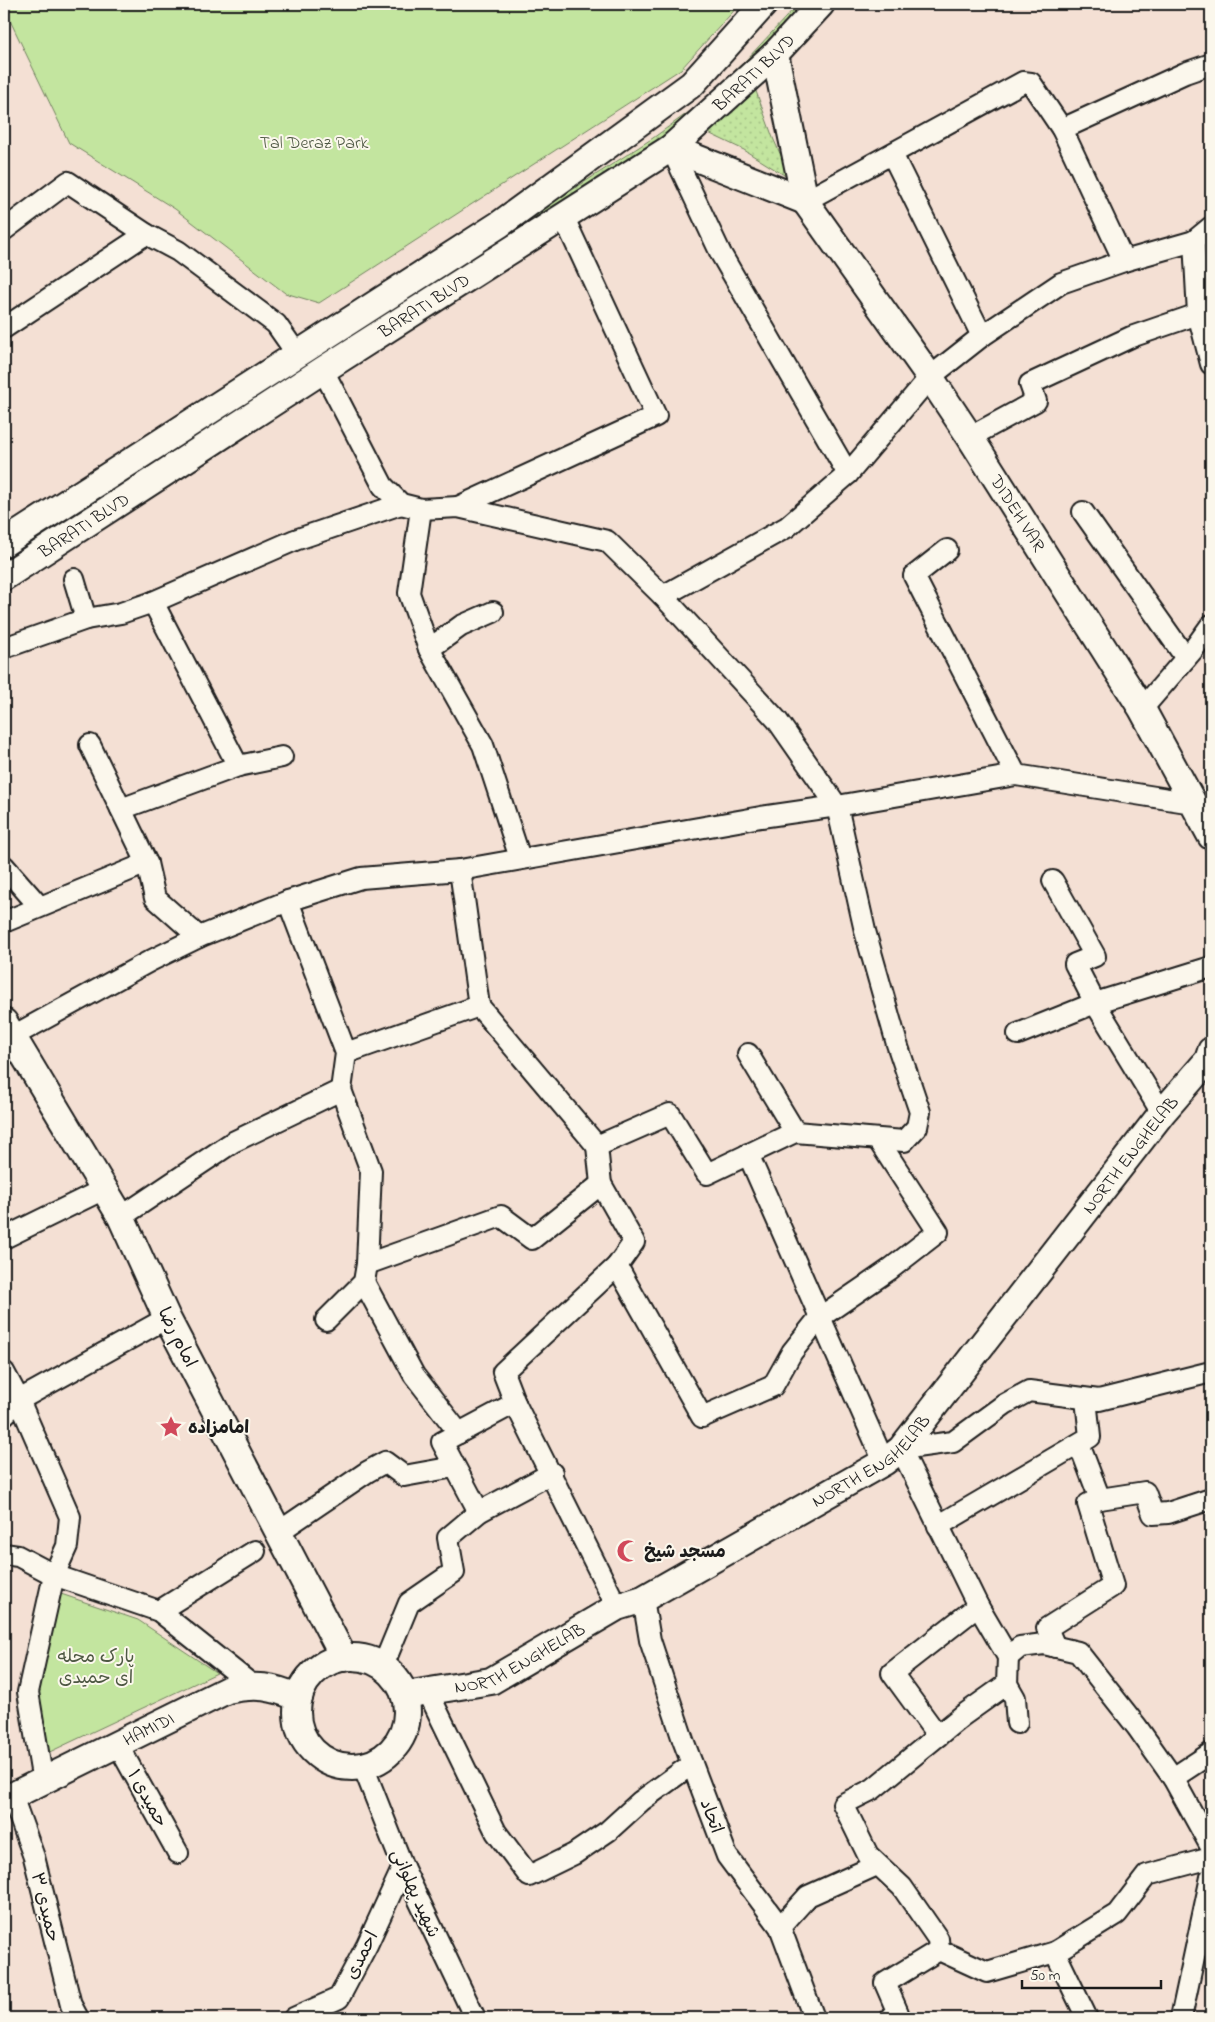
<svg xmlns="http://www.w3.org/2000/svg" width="1215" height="2022" font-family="'Indie Flower','Playpen Sans Arabic',sans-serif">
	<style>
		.grass { fill: url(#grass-dots); stroke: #70805e }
		.green { fill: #c3e59f; stroke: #70805e }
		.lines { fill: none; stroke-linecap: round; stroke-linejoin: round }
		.minor-casing { stroke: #1c1c1c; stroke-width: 24 }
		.major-casing { stroke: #1c1c1c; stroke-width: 30 }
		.minor { stroke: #fbf7ec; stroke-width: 20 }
		.major { stroke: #fbf7ec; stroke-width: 26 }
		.labels { text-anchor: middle; stroke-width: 4; stroke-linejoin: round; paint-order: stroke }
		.street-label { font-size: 18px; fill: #1c1c1c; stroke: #fbf7ec }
		.park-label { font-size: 18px; fill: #4e5843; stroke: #fbf7ec }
		.poi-label { font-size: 18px; font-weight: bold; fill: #1c1c1c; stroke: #fbf7ec; text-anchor: start }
	</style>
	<defs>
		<pattern id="grass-dots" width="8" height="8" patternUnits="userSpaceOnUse" patternTransform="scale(1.25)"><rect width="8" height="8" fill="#c3e59f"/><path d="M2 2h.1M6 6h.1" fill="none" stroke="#a7c488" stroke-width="1.8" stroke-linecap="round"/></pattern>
	</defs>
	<rect width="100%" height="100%" fill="#f4e0d4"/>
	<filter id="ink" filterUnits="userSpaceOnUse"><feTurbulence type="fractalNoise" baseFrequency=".02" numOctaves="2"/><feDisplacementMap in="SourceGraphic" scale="10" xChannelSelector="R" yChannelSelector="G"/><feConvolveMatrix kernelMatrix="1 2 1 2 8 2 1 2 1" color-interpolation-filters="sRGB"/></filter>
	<g filter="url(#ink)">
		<g class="grass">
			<path d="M798,4H817L701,113L4,566V555L653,138L704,101L748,58Z"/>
			<path d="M753,83L773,138L792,180L744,150L702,130Z"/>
		</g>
		<g class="green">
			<path d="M4,4H740L681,69L319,303L285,293L175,209L69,143L4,8Z"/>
			<path d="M55,1592L138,1620L217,1673L39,1757L33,1705Z"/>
		</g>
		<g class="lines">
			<defs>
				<g id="minor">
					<path d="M1062,129L1185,73L1211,64"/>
					<path d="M671,148L721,254L848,474"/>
					<path d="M892,154L982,336"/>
					<path d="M805,201L1023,82L1031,83L1062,129L1124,261"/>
					<path d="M1211,227L1194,241L1198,314L1211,364"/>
					<path d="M4,230L68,182L146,234L178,251L276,324L297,354"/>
					<path d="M4,328L146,234"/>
					<path d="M323,370L383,486L401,504L421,509L409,593L429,649L483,745L520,858"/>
					<path d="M970,437L1036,401L1030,384L1131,337L1198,314"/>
					<path d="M458,507L656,416L564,218"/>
					<path d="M421,509L458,507L607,541L663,596L787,527L848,474L930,377L982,336L1061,283L1124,261L1194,241"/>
					<path d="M1083,512L1186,658"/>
					<path d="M947,550L914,576L1016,775"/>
					<path d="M74,579L86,619"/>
					<path d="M153,602L238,766"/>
					<path d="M4,648L86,619L121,613L153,602L295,540L401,504"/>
					<path d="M429,649L461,626L493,612"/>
					<path d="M1142,709L1193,650L1211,625"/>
					<path d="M90,745L147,863L155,898L199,937"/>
					<path d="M121,809L238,766L282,757"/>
					<path d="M4,866L39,906"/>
					<path d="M460,870L479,1006L597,1146L670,1114L707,1174L795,1132L904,1141L917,1127L920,1112L897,1044L865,931L837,806L777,720L663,596"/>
					<path d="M1053,881L1095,956L1075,964L1095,1003L1162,1113"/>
					<path d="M288,901L346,1053L341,1090L371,1171L367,1264L364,1282L326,1320"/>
					<path d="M4,922L147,863"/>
					<path d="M1018,1034L1095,1003L1211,967"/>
					<path d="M4,1041L150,961L199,937L288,901L361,878L460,870L761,817L837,806L1016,775L1193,803"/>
					<path d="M346,1053L479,1006"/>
					<path d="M748,1054L795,1132"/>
					<path d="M597,1146L601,1184L634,1242L617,1266L503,1372L515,1403L617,1607"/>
					<path d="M748,1154L884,1462"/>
					<path d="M121,1217L233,1142L341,1090"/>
					<path d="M4,1238L104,1189"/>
					<path d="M367,1264L501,1216L532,1239L601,1184"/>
					<path d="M617,1266L702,1417L773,1386L792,1352L819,1318L889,1270L938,1232L878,1140"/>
					<path d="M364,1282L414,1375L459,1433"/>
					<path d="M4,1372L19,1400"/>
					<path d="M1211,1372L1099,1400L1029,1391L1005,1404L953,1442L901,1449L978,1606L1008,1657L1020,1647L1044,1644L1078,1652L1137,1727L1173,1778L1211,1847"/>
					<path d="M4,1415L19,1400"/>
					<path d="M1100,1499L1145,1492L1153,1514L1168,1513L1211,1499"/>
					<path d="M479,1512L442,1442L515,1403"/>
					<path d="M938,1526L1090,1437L1086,1399"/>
					<path d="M280,1531L367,1472L385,1462L404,1476L454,1467"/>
					<path d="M4,1554L18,1556L54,1575L67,1546L70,1517L19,1400L167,1318"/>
					<path d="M643,1599L650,1640L683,1740L727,1856L780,1927L814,2018"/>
					<path d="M159,1611L255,1551"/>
					<path d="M1055,1647L1047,1628L1113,1586L1088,1504L1100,1499L1079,1444"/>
					<path d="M383,1666L409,1603L454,1572L448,1538L479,1512L552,1473"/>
					<path d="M1007,1684L1015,1698L1017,1723"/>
					<path d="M428,1692L496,1832L529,1876L574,1854L608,1831L641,1801L692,1764"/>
					<path d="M938,1736L892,1673L978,1606"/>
					<path d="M117,1743L178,1853"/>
					<path d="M363,1766L403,1867L475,2018"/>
					<path d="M1173,1778L1211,1753"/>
					<path d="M43,1782L28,1692L54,1575L159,1611L252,1685"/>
					<path d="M12,1796L34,1857L71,2005L78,2018"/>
					<path d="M780,1927L808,1896L877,1865"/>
					<path d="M939,1950L938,1939L902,1887L868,1855L843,1804L873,1789L962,1716L1007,1684L1008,1657"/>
					<path d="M294,2018L339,1998L367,1945L403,1867"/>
					<path d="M891,2018L898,2013L885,1983L939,1950L987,1972L1055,1952"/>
					<path d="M1087,2018L1055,1952L1117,1914L1147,1875L1211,1858"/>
					<path d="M1181,2018L1211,1877"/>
				</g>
				<g id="major">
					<path id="s1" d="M775,54L805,201L930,377L970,437L1142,709L1211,836"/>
					<path d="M671,148L805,201"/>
					<path d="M4,543L500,224L692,84L764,4"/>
					<path id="s2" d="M4,577L323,370L671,148L775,54L821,4"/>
					<path d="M4,1022L121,1217L167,1318L344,1658"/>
					<circle cx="352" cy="1712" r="55"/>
					<path id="s3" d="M405,1695L491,1681L617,1607L643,1599L884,1462L901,1449L1162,1113L1208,1060L1211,1051"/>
					<path id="s4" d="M4,1800L227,1690C256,1684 272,1686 299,1698"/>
				</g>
			</defs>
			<use href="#minor" class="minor-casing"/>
			<use href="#major" class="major-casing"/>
			<use href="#minor" class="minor"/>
			<use href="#major" class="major"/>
		</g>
	</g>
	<defs>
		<symbol id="sight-bare" viewBox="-9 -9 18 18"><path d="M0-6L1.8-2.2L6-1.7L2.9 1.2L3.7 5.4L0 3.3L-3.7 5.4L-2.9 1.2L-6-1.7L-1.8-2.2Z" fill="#d1495b" stroke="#fbf7ec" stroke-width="2.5" paint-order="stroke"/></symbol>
		<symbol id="mosque-bare" viewBox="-9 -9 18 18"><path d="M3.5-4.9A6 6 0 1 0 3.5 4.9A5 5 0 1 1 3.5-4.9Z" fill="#d1495b" stroke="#fbf7ec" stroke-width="2.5" paint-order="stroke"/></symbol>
	</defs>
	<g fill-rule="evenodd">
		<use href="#sight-bare" x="155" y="1411" width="32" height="32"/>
		<use href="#mosque-bare" x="612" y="1535" width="32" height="32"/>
	</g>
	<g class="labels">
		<g class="street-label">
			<text dy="6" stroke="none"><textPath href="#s2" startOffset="905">BARATI BLVD</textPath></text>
			<text dy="6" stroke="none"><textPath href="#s2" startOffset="500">BARATI BLVD</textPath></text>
			<text dy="6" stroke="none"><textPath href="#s1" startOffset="528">DIDEH VAR</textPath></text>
			<text dy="6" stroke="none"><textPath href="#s2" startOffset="95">BARATI BLVD</textPath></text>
			<text dy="6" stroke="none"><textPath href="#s3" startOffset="932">NORTH ENGHELAB</textPath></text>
			<text transform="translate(178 1337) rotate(63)" y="6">امام رضا</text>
			<text dy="6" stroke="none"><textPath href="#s3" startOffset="528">NORTH ENGHELAB</textPath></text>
			<text dy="6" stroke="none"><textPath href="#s3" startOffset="122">NORTH ENGHELAB</textPath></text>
			<text dy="6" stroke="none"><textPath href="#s4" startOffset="161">HAMIDI</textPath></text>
			<text transform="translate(148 1798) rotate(61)" y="6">حمیدی ۱</text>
			<text transform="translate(712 1816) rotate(69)" y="6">اتحاد</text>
			<text transform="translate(416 1893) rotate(66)" y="6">شهید پهلوانی</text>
			<text transform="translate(46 1907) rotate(76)" y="6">حمیدی ۳</text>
			<text transform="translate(361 1955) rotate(-63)" y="6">احمدی</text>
		</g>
		<g class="park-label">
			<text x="314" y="148">Tal Deraz Park</text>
			<text x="96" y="1662">پارک محله<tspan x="96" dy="21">ای حمیدی</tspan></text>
		</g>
		<g class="poi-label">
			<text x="188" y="1433">امامزاده</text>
			<text x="644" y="1557">مسجد شیخ</text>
		</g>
	</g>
	<rect width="1215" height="2022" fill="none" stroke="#fbf7ec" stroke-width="20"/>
	<rect x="10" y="10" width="1195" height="2002" fill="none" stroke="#1c1c1c" stroke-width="2" filter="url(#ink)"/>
	<path d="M1022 1980v8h139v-8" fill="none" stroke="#1c1c1c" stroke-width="2.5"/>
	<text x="1030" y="1980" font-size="15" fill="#1c1c1c" stroke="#fbf7ec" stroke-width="4" paint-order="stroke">50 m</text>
</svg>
